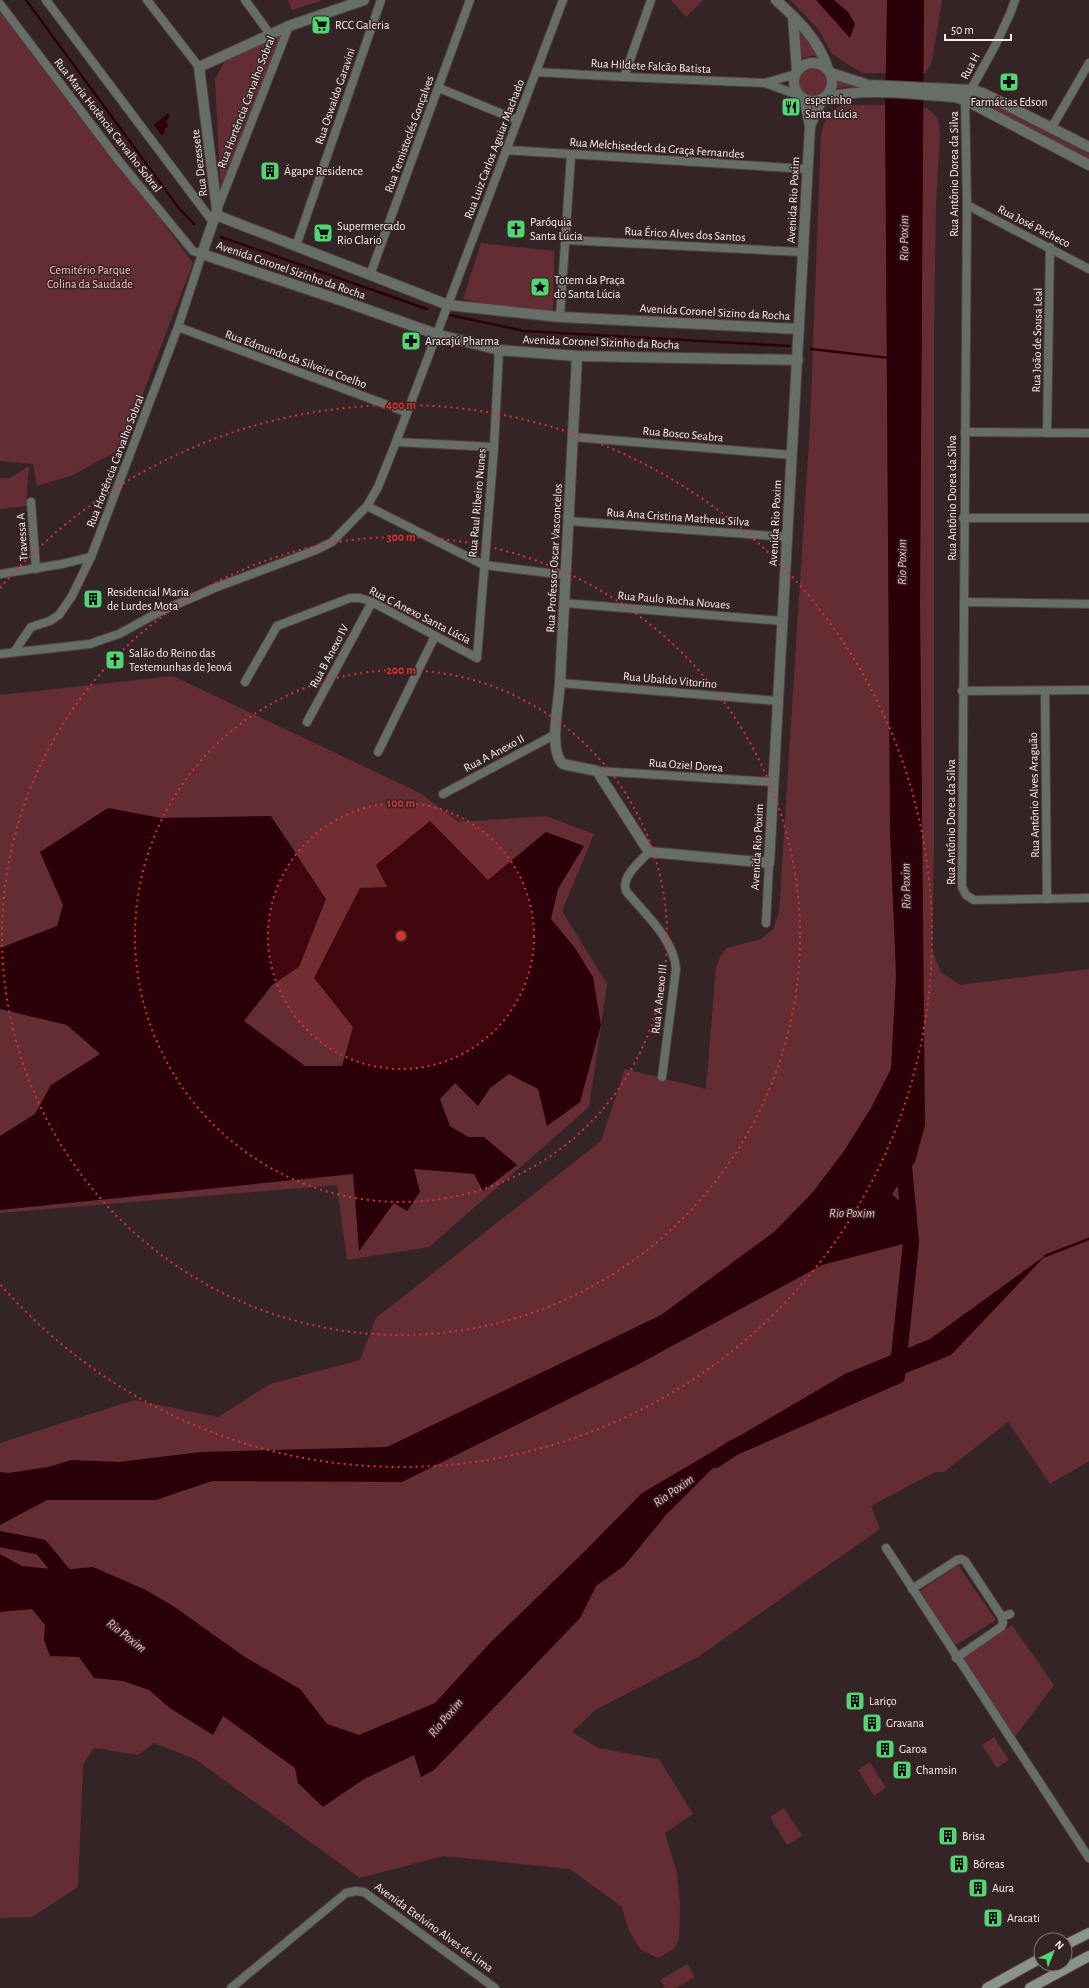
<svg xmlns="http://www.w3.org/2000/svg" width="1089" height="1988" font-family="'Alegreya Sans',sans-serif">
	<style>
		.green { fill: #632d33 }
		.water { fill: #2b0109 }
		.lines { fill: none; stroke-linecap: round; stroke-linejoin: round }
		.stream { stroke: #2b0109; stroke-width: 2.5 }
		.river { stroke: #2b0109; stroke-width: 16 }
		.minor-casing { stroke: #504041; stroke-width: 10 }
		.tertiary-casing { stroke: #504041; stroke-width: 12 }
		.secondary-casing { stroke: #504041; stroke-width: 12 }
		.minor { stroke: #676e68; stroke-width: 8 }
		.tertiary { stroke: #676e68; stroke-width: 10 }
		.secondary { stroke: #8a948b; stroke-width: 10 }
		.ring { fill: none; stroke: #d83232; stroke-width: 2; stroke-dasharray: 2 4 }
		.labels { text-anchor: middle; stroke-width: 3; stroke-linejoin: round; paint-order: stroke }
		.poi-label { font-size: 12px; fill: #f9eded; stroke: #352425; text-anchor: start }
		.street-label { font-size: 12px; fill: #f9eded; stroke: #352425 }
		.park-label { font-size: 12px; fill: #fcbfc3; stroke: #352425 }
		.water-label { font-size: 13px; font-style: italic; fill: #f5b9bd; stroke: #352425 }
		.centre { fill: #d83232; stroke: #352425; stroke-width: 2 }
		.ring-label { font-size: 12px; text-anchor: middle; font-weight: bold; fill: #d83232; stroke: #352425; stroke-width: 3; stroke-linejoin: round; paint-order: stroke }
	</style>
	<rect width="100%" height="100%" fill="#352425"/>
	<g class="green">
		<path d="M288,0H320L321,1L292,10Z"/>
		<path d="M671,0H704L686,17Z"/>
		<path d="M790,0H942L932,61L926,73H862L832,54L818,29Z"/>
		<path d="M0,5L193,263L122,448L73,475L37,486L33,464L0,461Z"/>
		<path d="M796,26L804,29L818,55L800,58Z"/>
		<path d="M276,36L281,38L221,194L215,79L225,61Z"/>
		<circle cx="813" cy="82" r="16"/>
		<path d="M835,75L860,85L834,89Z"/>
		<path d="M985,99L1089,154V161L981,104Z"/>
		<path d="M843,105H918L928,109L936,116L939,123L940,135L936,204L934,330V842L932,950L941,972L960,985L1089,969V1461L1050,1484L1008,1422L944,1472H935L871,1506L880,1529L698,1657L595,1710L572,1732L598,1748L659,1759L693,1814L665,1833L677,1873L680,1906L679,1939L674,1949L658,1958L641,1950L629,1931L622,1907L570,1869L443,1856L360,1878L195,1759L154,1743L138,1755L94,1748L83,1765L78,1887L32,1917L0,1918V1443L134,1400L218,1417L270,1384L360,1360L376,1318L601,1141L625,1069L706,1089L716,968L721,955L727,948L761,939L773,929L779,913L810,425L821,135C823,122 830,109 843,105Z"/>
		<path d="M481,243L554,251L553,311L486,304L463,299Z"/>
		<path d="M29,466L26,506L0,509V478H10Z"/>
		<path d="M173,676L420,793L458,822L546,816L594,834L562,911L607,984L589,1107L429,1247L347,1260L337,1185L0,1213V695Z"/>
		<path d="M958,1565L996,1620L954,1646L920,1591Z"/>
		<path d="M1012,1625L1054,1685L1014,1738L962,1657Z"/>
		<path d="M994,1737L1009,1760L997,1768L982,1745Z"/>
		<path d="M870,1762L886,1788L874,1796L858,1770Z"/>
		<path d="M784,1808L802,1836L787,1845L770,1817Z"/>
		<path d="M687,1964L695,1977L676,1988H665L660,1980Z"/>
	</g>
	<g class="water">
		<path d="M816,0H834L848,12L855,24L850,38Z"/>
		<path d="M887,0H924L920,602L925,1125L915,1162L892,1194L908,1209L911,1242L822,1265L637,1365L402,1482L212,1481L156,1500H47L0,1525V1472L8,1473L48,1467L72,1460L119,1462L200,1452L387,1447L661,1315L774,1232L813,1192L844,1151L871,1108L891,1069L896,975L890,832L885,110Z"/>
		<path d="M168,113L170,116L166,121L168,126L164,130L165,133L161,135L154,125Z"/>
		<path d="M108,808L161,818L271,816L326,899L299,967L272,985L244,1021L305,1066H342L353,1027L314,978L360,888L387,887L376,865L430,821L488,880L546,832L584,846L558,889L551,919L575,948L593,977L601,1025L580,1102L547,1126L538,1089L509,1074L490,1088L478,1106L455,1083L440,1099L450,1126L468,1137H484L517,1165L483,1191L474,1174L414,1169L420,1192L407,1211L394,1203L359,1251L353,1174L0,1210V1136L35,1114L51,1085L100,1054L67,1025L0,1009V948L57,926L63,905L40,852Z"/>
		<path d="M1046,1255L951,1355L829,1404L733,1448L666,1515L624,1566L596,1586L580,1618L434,1770L421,1777L414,1755L364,1779L323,1807L298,1783L295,1768L223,1716L213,1735L170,1708L149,1690L123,1681L94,1678L79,1657L50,1656L44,1640L45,1625L32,1609L0,1612V1554L22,1566L61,1570L93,1567L146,1590L173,1606L245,1657L300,1689L327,1724L359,1735L435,1703L490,1643L587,1549L642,1493L845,1374L930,1339Z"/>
	</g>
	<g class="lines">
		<g class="stream">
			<path d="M26,0L178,207L194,224"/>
			<path d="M221,237L427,309"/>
			<path d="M450,315L524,331L790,346"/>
			<path d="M811,349L890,358"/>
			<path d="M1045,1256L1089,1239"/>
		</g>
		<g class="river">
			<path d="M715,1460L733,1448L897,1376L911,1242L903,1155"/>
			<path d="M0,1539L41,1547L73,1586"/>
		</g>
		<defs>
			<g id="minor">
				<path d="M46,0L213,222"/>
				<path d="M147,0L199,67"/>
				<path d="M245,0L270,34"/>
				<path d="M1015,0L1010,14L995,46L965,100L967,205L962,887L966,895L974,900L1089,898"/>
				<path d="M0,4L119,161L193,251L202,254L178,327L91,557L72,596L59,615L50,621L31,627L14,652"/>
				<path d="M536,72L624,77L765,83L798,95"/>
				<path d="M624,77L651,0"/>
				<path d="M765,83L796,74"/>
				<path d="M439,88L517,120"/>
				<path d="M1052,127L1089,63"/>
				<path d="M506,150L807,169"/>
				<path d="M967,205L1089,269"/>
				<path d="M217,210L289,26"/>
				<path d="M566,240L803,252"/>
				<path d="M296,246L381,0"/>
				<path d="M370,275L470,0"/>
				<path d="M560,317L571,155"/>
				<path d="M178,327L406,412"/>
				<path d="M965,432L1089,433"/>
				<path d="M1047,433L1050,247"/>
				<path d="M573,437L792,455"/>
				<path d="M396,442L494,447"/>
				<path d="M31,502L36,569"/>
				<path d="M367,506L484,565L565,575"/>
				<path d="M963,518H1089"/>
				<path d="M568,521L787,537"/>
				<path d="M0,574L62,564L91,557"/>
				<path d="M964,602L1089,604"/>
				<path d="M564,603L783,621"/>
				<path d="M0,654L90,644L101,640L119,634L159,612L217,587L316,550L332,542L367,506L378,487L396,442L563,0"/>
				<path d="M245,682L277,626L350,598H360L372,602L477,658L494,447L499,350"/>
				<path d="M560,683L778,701"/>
				<path d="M962,691L1089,690"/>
				<path d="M1045,691L1047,899"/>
				<path d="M307,722L372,602"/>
				<path d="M378,752L435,636"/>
				<path d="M597,771L773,782"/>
				<path d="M443,794L556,734"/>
				<path d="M649,852C640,862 621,876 626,891C644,913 674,939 676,969L662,1077"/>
				<path d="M766,923L769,863"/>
				<path d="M886,1548L1089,1858"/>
				<path d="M912,1589L957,1560L961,1559L965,1561L1002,1617L1003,1623L1001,1627L956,1658"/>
				<path d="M1002,1617L1010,1614"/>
				<path d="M231,1988L346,1893L356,1891L364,1892L495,1988"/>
			</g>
			<g id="tertiary">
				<path d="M364,0L289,26L199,67L217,210L202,254L343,301L436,334L499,350L577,356L798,360"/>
				<path d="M776,0C799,21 818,39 828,69"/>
				<path d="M793,16L797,71"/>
				<circle cx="813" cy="82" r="19"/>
				<path d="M831,73L868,85L972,90L983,93L1089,147"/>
				<path d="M825,98C866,87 912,94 954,97L965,100L1089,165"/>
				<path d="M810,126L822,99"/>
				<path d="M216,215L448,305L560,317L799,329"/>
				<path d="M577,356L560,683C559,703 548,751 563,764L597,771L649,852L769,863L810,126L804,99"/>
			</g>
			<g id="secondary">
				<path d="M1065,1945L1089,1933"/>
				<path d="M987,1988L1041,1958"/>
				<path d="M1030,1988L1089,1956"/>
			</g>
		</defs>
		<use href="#minor" class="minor-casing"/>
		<use href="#tertiary" class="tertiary-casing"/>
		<use href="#secondary" class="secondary-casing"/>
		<use href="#minor" class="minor"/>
		<use href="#tertiary" class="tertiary"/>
		<use href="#secondary" class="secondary"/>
	</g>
	<circle cx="401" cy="936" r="133" fill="#d83232" fill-opacity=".12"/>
	<g class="ring">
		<circle cx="401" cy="936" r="133"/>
		<circle cx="401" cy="936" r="266"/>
		<circle cx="401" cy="936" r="399"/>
		<path d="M0 588A531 531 0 1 1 0 1284"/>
	</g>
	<defs>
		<symbol id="supermarket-square" viewBox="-11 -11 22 22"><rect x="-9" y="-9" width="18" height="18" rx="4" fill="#50d674" stroke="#352425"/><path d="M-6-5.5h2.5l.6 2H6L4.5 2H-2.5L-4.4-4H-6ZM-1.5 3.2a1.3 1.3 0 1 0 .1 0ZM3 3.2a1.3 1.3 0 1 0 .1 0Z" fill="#111"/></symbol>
		<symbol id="pharmacy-square" viewBox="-11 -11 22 22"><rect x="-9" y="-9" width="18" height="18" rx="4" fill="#50d674" stroke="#352425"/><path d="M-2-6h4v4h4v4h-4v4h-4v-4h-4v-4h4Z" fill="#111"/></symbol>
		<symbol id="restaurant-square" viewBox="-11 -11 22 22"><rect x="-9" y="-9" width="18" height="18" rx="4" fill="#50d674" stroke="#352425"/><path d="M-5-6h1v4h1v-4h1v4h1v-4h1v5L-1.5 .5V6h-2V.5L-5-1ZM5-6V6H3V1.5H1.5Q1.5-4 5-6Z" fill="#111"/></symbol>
		<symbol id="building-square" viewBox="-11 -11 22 22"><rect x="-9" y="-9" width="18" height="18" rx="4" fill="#50d674" stroke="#352425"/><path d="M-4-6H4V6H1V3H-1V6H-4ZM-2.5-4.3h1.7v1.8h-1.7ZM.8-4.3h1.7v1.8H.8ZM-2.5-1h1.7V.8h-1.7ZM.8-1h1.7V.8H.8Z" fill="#111"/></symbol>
		<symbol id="church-square" viewBox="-11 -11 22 22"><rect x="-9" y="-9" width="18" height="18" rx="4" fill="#50d674" stroke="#352425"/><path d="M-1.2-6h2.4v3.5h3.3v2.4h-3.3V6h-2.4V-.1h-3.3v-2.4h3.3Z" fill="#111"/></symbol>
		<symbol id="sight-square" viewBox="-11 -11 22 22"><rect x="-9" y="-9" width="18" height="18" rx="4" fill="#50d674" stroke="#352425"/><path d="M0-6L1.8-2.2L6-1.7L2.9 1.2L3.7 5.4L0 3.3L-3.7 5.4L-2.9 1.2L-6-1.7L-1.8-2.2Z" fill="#111"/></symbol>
	</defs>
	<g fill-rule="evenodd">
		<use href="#supermarket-square" x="310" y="14" width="22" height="22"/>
		<use href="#pharmacy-square" x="998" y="71" width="22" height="22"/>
		<use href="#restaurant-square" x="780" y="96" width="22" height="22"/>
		<use href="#building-square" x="259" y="160" width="22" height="22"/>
		<use href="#church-square" x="505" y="218" width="22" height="22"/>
		<use href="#supermarket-square" x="312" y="222" width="22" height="22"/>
		<use href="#sight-square" x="529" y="276" width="22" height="22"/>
		<use href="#pharmacy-square" x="400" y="330" width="22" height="22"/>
		<use href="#building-square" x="82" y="588" width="22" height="22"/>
		<use href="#church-square" x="104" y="649" width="22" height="22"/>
		<use href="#building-square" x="844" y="1690" width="22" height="22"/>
		<use href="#building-square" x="861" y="1712" width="22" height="22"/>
		<use href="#building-square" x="874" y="1738" width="22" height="22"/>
		<use href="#building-square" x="891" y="1759" width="22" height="22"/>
		<use href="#building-square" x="937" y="1825" width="22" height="22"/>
		<use href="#building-square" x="948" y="1853" width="22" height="22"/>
		<use href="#building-square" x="967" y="1877" width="22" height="22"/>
		<use href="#building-square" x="982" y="1907" width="22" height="22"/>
	</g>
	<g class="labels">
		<g class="poi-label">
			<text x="335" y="29">RCC Galeria</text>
			<text x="805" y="104">espetinho<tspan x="805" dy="14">Santa Lúcia</tspan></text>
			<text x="1009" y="106" text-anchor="middle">Farmácias Edson</text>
			<text x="284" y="175">Ágape Residence</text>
			<text x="530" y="226">Paróquia<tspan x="530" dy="14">Santa Lúcia</tspan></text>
			<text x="337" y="230">Supermercado<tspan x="337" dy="14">Rio Clario</tspan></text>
			<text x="554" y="284">Totem da Praça<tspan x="554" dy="14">do Santa Lúcia</tspan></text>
			<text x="425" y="345">Aracajú Pharma</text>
			<text x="107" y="596">Residencial Maria<tspan x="107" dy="14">de Lurdes Mota</tspan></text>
			<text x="129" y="657">Salão do Reino das<tspan x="129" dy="14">Testemunhas de Jeová</tspan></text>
			<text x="869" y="1705">Lariço</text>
			<text x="886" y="1727">Gravana</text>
			<text x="899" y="1753">Garoa</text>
			<text x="916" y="1774">Chamsin</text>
			<text x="962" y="1840">Brisa</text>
			<text x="973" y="1868">Bóreas</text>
			<text x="992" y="1892">Aura</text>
			<text x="1007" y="1922">Aracati</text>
		</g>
		<g class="street-label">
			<text transform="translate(651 66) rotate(3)" y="4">Rua Hildete Falcão Batista</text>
			<text transform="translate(970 66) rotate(-62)" y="4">Rua H</text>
			<text transform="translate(335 96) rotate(-71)" y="4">Rua Oswaldo Garavini</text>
			<text transform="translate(246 102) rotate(-69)" y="4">Rua Hortência Carvalho Sobral</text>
			<text transform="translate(108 125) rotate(52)" y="4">Rua Maria Hotência Carvalho Sobral</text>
			<text transform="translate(409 134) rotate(-70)" y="4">Rua Temistoclés Gonçalves</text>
			<text transform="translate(657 148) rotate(4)" y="4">Rua Melchisedeck da Graça Fernandes</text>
			<text transform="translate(494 149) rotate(-69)" y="4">Rua Luiz Carlos Aguiar Machado</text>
			<text transform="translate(199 163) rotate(-97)" y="4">Rua Dezessete</text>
			<text transform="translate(954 174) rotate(-90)" y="4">Rua Antônio Dorea da Silva</text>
			<text transform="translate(793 200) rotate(-87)" y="4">Avenida Rio Poxim</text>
			<text transform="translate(1034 226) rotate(27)" y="4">Rua José Pacheco</text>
			<text transform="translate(685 234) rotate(3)" y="4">Rua Érico Alves dos Santos</text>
			<text transform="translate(291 270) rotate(19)" y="4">Avenida Coronel Sizinho da Rocha</text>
			<text transform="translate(715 312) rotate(3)" y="4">Avenida Coronel Sizino da Rocha</text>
			<text transform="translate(1037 340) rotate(-89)" y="4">Rua João de Sousa Leal</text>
			<text transform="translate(601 342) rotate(2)" y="4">Avenida Coronel Sizinho da Rocha</text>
			<text transform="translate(296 359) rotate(20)" y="4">Rua Edmundo da Silveira Coelho</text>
			<text transform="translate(683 434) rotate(5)" y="4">Rua Bosco Seabra</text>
			<text transform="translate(115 461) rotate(-69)" y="4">Rua Hortência Carvalho Sobral</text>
			<text transform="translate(952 498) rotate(-90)" y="4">Rua Antônio Dorea da Silva</text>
			<text transform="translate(477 503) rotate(-85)" y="4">Rua Raul Ribeiro Nunes</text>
			<text transform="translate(678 517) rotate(4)" y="4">Rua Ana Cristina Matheus Silva</text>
			<text transform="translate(775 523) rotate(-87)" y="4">Avenida Rio Poxim</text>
			<text transform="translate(22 537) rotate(-94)" y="4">Travessa A</text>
			<text transform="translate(554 558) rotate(-87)" y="4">Rua Professor Oscar Vasconcelos</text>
			<text transform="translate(674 600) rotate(5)" y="4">Rua Paulo Rocha Novaes</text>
			<text transform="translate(420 615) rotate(27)" y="4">Rua C Anexo Santa Lúcia</text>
			<text transform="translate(329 656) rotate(-62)" y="4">Rua B Anexo IV</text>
			<text transform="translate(670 680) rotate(5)" y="4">Rua Ubaldo Vitorino</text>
			<text transform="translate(494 753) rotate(-28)" y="4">Rua A Anexo II</text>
			<text transform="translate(686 765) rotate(4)" y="4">Rua Oziel Dorea</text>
			<text transform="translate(1034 795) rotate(-91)" y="4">Rua Antônio Alves Araguão</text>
			<text transform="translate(951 822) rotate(-90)" y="4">Rua Antônio Dorea da Silva</text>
			<text transform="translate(757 847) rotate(-87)" y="4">Avenida Rio Poxim</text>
			<text transform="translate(659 999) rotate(-84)" y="4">Rua A Anexo III</text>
			<text transform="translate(434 1927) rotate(36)" y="4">Avenida Etelvino Alves de Lima</text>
		</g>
		<g class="park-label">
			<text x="90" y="274">Cemitério Parque<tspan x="90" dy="14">Colina da Saudade</tspan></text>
		</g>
		<g class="water-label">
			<text transform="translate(903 238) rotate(-90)" y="5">Rio Poxim</text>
			<text transform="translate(901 562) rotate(-90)" y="5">Rio Poxim</text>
			<text transform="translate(905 886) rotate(-91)" y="5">Rio Poxim</text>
			<text x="852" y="1217">Rio Poxim</text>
			<text transform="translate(673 1490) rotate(-35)" y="5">Rio Poxim</text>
			<text transform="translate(127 1635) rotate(38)" y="5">Rio Poxim</text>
			<text transform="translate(445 1717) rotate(-50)" y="5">Rio Poxim</text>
		</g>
	</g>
	<circle cx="401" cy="936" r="6" class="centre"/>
	<g class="ring-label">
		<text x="401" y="409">400 m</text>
		<text x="401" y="541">300 m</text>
		<text x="401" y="674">200 m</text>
		<text x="401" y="807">100 m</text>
	</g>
	<g transform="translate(1053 1952) rotate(43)"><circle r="19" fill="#352425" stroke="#837475"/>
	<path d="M0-3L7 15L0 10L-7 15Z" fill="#50d674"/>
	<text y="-6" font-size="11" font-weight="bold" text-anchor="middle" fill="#f9eded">N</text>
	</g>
	<path d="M945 34v6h66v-6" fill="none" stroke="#f9eded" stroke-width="2"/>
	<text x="951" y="34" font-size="12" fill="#f9eded" stroke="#352425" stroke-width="3" paint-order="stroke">50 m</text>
</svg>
